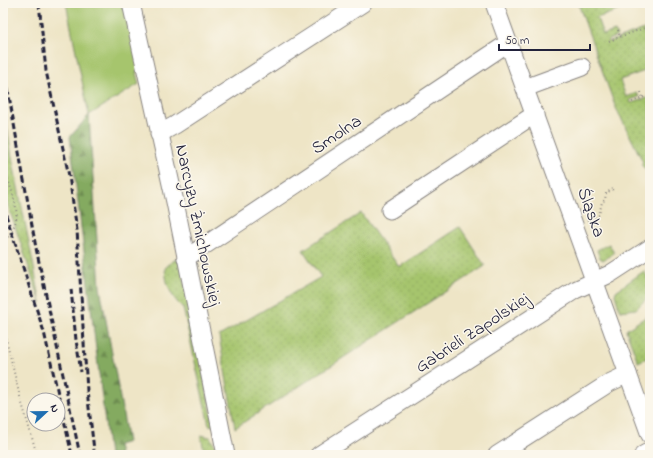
<svg xmlns="http://www.w3.org/2000/svg" width="653" height="458" font-family="'Indie Flower',sans-serif">
	<style>
		.grass { fill: url(#grass-dots); stroke: #647454 }
		.forest { fill: url(#forest-firs); stroke: #53664e }
		.garden { fill: #a6c56d; stroke: #647454 }
		.lines { fill: none; stroke-linecap: round; stroke-linejoin: round }
		.minor-casing { stroke: #888480; stroke-width: 19 }
		.path { stroke: #888480; stroke-width: 2; stroke-dasharray: 1 3; stroke-linecap: butt }
		.minor { stroke: #fff; stroke-width: 17 }
		.rail { stroke: #22223b; stroke-width: 3; stroke-dasharray: 6 3; stroke-linecap: butt }
		.labels { text-anchor: middle; stroke-width: 3; stroke-linejoin: round; paint-order: stroke }
		.street-label { font-size: 18px; fill: #22223b; stroke: #fbf7ec }
	</style>
	<defs>
		<pattern id="grass-dots" width="8" height="8" patternUnits="userSpaceOnUse"><rect width="8" height="8" fill="#a6c56d"/><path d="M2 2h.1M6 6h.1" fill="none" stroke="#8fa95f" stroke-width="1.8" stroke-linecap="round"/></pattern>
		<pattern id="forest-firs" width="22" height="20" patternUnits="userSpaceOnUse"><rect width="22" height="20" fill="#84aa60"/><path d="M5 1l3.5 6h-7zM16 11l3.5 6h-7z" fill="#6c8a50"/></pattern>
	</defs>
	<rect width="100%" height="100%" fill="#fbf7ec"/>
	<filter id="ink" filterUnits="userSpaceOnUse"><feTurbulence type="fractalNoise" baseFrequency=".025" numOctaves="2"/><feDisplacementMap in="SourceGraphic" scale="8" xChannelSelector="R" yChannelSelector="G"/><feConvolveMatrix kernelMatrix="1 2 1 2 8 2 1 2 1" color-interpolation-filters="sRGB"/></filter>
	<filter id="wash" filterUnits="userSpaceOnUse"><feTurbulence type="fractalNoise" baseFrequency=".012" numOctaves="4" result="noise"/><feDisplacementMap in="SourceGraphic" scale="16" xChannelSelector="R" yChannelSelector="G"/><feGaussianBlur stdDeviation="0.9" result="paint"/><feColorMatrix in="noise" values="0 0 0 0 0 0 0 0 0 0 0 0 0 0 0 0 0 1.4 0 .05"/><feComposite in="paint" operator="in"/></filter>
	<g filter="url(#wash)">
		<rect width="100%" height="100%" fill="#eee5c6"/>
		<g class="grass">
			<path d="M578,3H639L597,18L603,35L615,31L617,36L608,40L609,42L650,27V69L620,80L626,97L637,93L639,97L630,100L631,103L650,97V166L645,169L641,164L643,162L615,106Z"/>
			<path d="M3,101L12,157L41,303L3,191Z"/>
			<path d="M361,213L399,267L460,227L485,266L235,428L219,336L321,277L303,250Z"/>
			<path d="M609,244L614,253L603,260L600,258L597,250Z"/>
			<path d="M174,260H178L181,264L214,426L209,425L183,308C171,297 166,285 165,268Z"/>
			<path d="M644,271L650,281V295L636,309L620,311L615,295L616,291Z"/>
			<path d="M650,314V354L649,357L638,362L626,330Z"/>
			<path d="M201,435L210,437L215,445L217,452L215,455H191L204,452Z"/>
		</g>
		<path class="forest" d="M89,115L100,287L128,442L118,445L120,455H109L70,137Z"/>
		<path class="garden" d="M66,3H126L140,70L136,73L139,84L89,115Z"/>
	</g>
	<g filter="url(#ink)">
		<g class="lines">
			<defs>
				<g id="minor">
					<path d="M131,3L175,202L226,455"/>
					<path d="M494,3L650,435"/>
					<path d="M525,88L582,67"/>
					<path d="M159,134L175,125L363,3"/>
					<path d="M390,210L535,114"/>
					<path d="M186,258L508,43"/>
					<path d="M319,455L575,290L610,274L650,248"/>
					<path d="M497,455L609,383L628,374"/>
					<path d="M643,455L650,451"/>
				</g>
			</defs>
			<use href="#minor" class="minor-casing"/>
			<g class="path">
				<path d="M646,20L648,27"/>
				<path d="M618,30L620,37"/>
				<path d="M609,41L650,26"/>
				<path d="M641,92L643,98"/>
				<path d="M632,102L650,95"/>
				<path d="M3,164C7,179 19,205 16,220C14,229 7,237 3,245"/>
				<path d="M587,220L599,215L602,202L605,200L606,193L613,189"/>
				<path d="M3,326L19,393L37,455"/>
				<path d="M3,452L4,455"/>
			</g>
			<use href="#minor" class="minor"/>
			<g class="rail">
				<path d="M39,3L46,71L69,176L77,230L87,391L94,450"/>
				<path d="M3,62L36,248L80,455"/>
				<path d="M3,206L44,332L72,455"/>
				<path d="M71,289L76,340L81,372"/>
			</g>
		</g>
	</g>
	<g class="labels">
		<g class="street-label">
			<text transform="translate(336 134) rotate(-34)" y="6">Smolna</text>
			<text transform="translate(592 212) rotate(70)" y="6">Śląska</text>
			<text transform="translate(199 225) rotate(78)" y="6">Narcyzy Żmichowskiej</text>
			<text transform="translate(472 332) rotate(-33)" y="6">Gabrieli Zapolskiej</text>
		</g>
	</g>
	<rect width="653" height="458" fill="none" stroke="#fbf7ec" stroke-width="16"/>
	<g transform="translate(46 412) rotate(68)"><circle r="19" fill="#fbf7ec" stroke="#a4a2a5"/>
	<path d="M0-3L7 15L0 10L-7 15Z" fill="#1f6fb2"/>
	<text y="-6" font-size="11" font-weight="bold" text-anchor="middle" fill="#22223b">N</text>
	</g>
	<path d="M499 44v6h91v-6" fill="none" stroke="#22223b" stroke-width="2"/>
	<text x="505" y="44" font-size="12" fill="#22223b" stroke="#fbf7ec" stroke-width="3" paint-order="stroke">50 m</text>
</svg>
